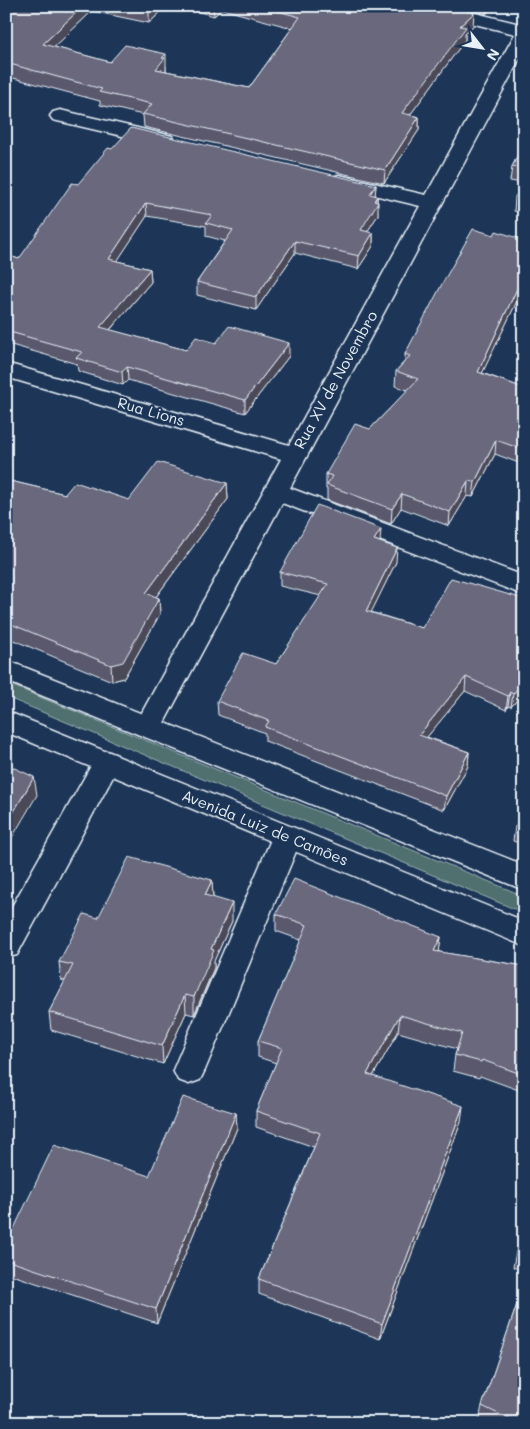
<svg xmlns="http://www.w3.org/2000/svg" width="530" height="1429" font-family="Mali,sans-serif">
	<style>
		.green { fill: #506f6e; stroke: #9cb0b3 }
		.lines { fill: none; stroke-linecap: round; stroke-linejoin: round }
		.minor-casing { stroke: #e8f1f8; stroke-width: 3 }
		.major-casing { stroke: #e8f1f8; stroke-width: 3 }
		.minor { fill: #1d3557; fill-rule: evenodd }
		.major { fill: #1d3557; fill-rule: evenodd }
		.wall { fill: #5a596c; stroke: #e8f1f8 }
		.shaded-wall { fill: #4a4958; stroke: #e8f1f8 }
		.building { fill: #69687d; stroke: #e8f1f8 }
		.labels { text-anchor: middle; stroke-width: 4; stroke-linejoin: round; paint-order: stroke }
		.street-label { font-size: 15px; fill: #e8f1f8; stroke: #1d3557 }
	</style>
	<rect width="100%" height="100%" fill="#1d3557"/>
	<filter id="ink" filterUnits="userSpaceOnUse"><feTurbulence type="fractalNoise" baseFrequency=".02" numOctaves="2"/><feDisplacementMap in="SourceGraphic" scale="10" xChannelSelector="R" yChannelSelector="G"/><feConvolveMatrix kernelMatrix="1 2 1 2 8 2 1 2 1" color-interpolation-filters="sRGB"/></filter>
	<g filter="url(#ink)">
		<path class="green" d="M6,683L524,896V913L6,697Z"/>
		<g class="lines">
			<defs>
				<g id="minor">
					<path d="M415,6H447L524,25V51L290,488L524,576V595L282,503L158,734L148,737L138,734L134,727L281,459L6,377V363L289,445L420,206L332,185L329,181L332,177L339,175L426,195L515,34L418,10Z"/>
					<path d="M60,110L172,136L175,140L172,144L165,146L53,120L50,116L53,112Z"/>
					<path d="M107,751L117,755L121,762L17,955L6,958V917L97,755Z"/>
					<path d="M287,826L297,829L302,837L205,1070L200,1080L189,1084L178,1080L173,1070L272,837L277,829Z"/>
				</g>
				<g id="major">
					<path d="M6,660L524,865V890L6,681Z"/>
					<path d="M6,711L524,921V946L6,732Z"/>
				</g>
			</defs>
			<use href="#minor" class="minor-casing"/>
			<use href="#major" class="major-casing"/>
			<use href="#minor" class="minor"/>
			<use href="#major" class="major"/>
		</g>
		<g class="wall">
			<path d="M6,6H167L149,23L92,11L54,47L110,62L166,66V71L249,88L292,28L222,9L214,16L178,6H447L473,26L465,33V40L410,115L419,117V130L384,183L144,127L143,115L100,105V101L6,76Z"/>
			<path d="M456,6H493L486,14Z"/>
			<path d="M524,142V213L514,211L515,197L523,183L510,181L512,167Z"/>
			<path d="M78,184L376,185L375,196H377L378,215L367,232L373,233V246L358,269L295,253L256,310L197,295V282L225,241L206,236V226L147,216L117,261L150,269L151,282L110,330L186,350L216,343L289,356L245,413L128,380L123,385L78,371L77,364L8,344V342L6,341V255L19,259Z"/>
			<path d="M494,235L524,240V293H521L482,373L524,388V465L495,454L473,497L467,496L449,526L401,508L391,524L327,500V489H326V474L408,390L395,386L396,371L405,361V354Z"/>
			<path d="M6,480L65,494L129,500L227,483L228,499L156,597L159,598L160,614L124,678L112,681L6,637Z"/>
			<path d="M380,542L396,562L371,612L422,628L524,599V692L511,707L508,706L506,710L465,691L427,737L469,752L468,766L444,810L265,741V733L218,715L217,701L276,664L321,596L280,586V572Z"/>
			<path d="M524,810V845L513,841L515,827Z"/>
			<path d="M212,880L213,897L232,921L214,961V968L194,1015L186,1013L163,1064L51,1030L49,1012L65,981L61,980L59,962L98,918Z"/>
			<path d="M276,914L441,937L439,952L524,966V1092L480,1076L479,1078L453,1071L455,1055L457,1049L398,1032L373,1076L461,1122L380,1339L259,1294V1279L314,1147L256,1127V1111L276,1063L258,1057V1041L301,940L276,931Z"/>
			<path d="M236,1113L237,1128L157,1323L6,1273V1245L149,1176Z"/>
			<path d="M524,1226V1271L513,1267L516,1252Z"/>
			<path d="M524,1284V1414L521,1423H486L479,1420L482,1406Z"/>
		</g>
		<g class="shaded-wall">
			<path d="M83,6H92V11L44,57L43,44Z"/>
			<path d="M153,6H167L149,23V11Z"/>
			<path d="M213,6H222V9L214,16Z"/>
			<path d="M486,6H493L486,14Z"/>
			<path d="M474,13L473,26L465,33V40L402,126V113L460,26Z"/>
			<path d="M166,54V71L156,69L162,58Z"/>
			<path d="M419,117V130L384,183L385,170Z"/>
			<path d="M376,185L375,197L370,194Z"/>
			<path d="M377,196V205L378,202V215L360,243L361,230Z"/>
			<path d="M146,203L147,216L110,272L109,259Z"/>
			<path d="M373,233V246L358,269L359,256Z"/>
			<path d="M295,241V253L256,310V297Z"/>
			<path d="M150,269L151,282L101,340L100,327Z"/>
			<path d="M522,278L521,293L476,386L478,372Z"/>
			<path d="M289,343V356L245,413V400Z"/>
			<path d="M127,367L128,380L123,385L122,372Z"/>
			<path d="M496,440L495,454L473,497L475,482Z"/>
			<path d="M9,450L11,466L6,472V454Z"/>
			<path d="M468,481L467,496L449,526L450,512Z"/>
			<path d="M227,483L228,499L147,609L146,593Z"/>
			<path d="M402,494L401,508L391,524L392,509Z"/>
			<path d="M381,529L380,542L374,540Z"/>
			<path d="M397,548L396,562L365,625L366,611Z"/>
			<path d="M159,598L160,614L124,678L112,681L111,665Z"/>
			<path d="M466,677L465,691L418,748L419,735Z"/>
			<path d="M524,681V692L511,707L513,694Z"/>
			<path d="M510,692L508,706L506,710L508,696Z"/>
			<path d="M469,752L468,766L444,810L446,796Z"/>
			<path d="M34,777L37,795L6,848V825Z"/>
			<path d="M212,880L213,899L205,895Z"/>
			<path d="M232,903V921L214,961V968L194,1015V997L211,949Z"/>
			<path d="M441,937L439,953L434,951Z"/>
			<path d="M185,995L186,1013L163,1064L162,1046Z"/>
			<path d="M400,1015L398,1032L365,1090L367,1074Z"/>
			<path d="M463,1106L461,1122L380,1339L382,1324Z"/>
			<path d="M236,1113L237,1128L157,1323L156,1309Z"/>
			<path d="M524,1410V1414L521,1423H520Z"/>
		</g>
		<g class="building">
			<path d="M6,6H83L43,44L110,62L125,45L166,54L162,58H165L156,69L249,88L300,17L259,6H447L474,13L460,26L466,27L402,113L419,117L385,170L143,114L152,104L99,92L102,89L6,63Z"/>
			<path d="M128,6H153L149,11Z"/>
			<path d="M131,128L376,185L370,194L377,196L374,201L378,202L361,230L373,233L359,256L295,241L256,297L197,282L233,230L206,223L212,215L146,203L109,259L150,269L100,327L186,350L196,337L216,343L229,326L289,343L245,400L127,367L122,372L76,358L82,352L6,331L8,329H6V255L19,259L72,183L78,184L108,148L112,149Z"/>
			<path d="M524,142V169L512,167Z"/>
			<path d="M524,181V198L515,197Z"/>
			<path d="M473,229L494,235L496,231L524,240V279L522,278L478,372L524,388V450L496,440L475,482L468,481L450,512L402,494L392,509L327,485L332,476L326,474L355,424L370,429L418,379L396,371L410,356L405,354L442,284Z"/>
			<path d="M158,462L227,483L146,593L159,598L123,662L111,665L6,622V480L65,494L75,482L129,500Z"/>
			<path d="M317,505L381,529L374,540L397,548L366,611L422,628L451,578L524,599V681L513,694L510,692L508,696L466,677L419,735L469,752L446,796L265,727L269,721L217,701L243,653L276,664L328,584L280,572Z"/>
			<path d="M6,764L34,777L6,825Z"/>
			<path d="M524,810V831L515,827Z"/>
			<path d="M129,857L212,880L205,895L232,903L211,949L214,950L194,997L185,995L162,1046L49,1012L73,965L59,962L84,914L98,918Z"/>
			<path d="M294,879L441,937L434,951L524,966V1075L482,1060L481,1062L455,1055L462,1033L400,1015L367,1074L463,1106L382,1324L259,1279L320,1133L256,1111L282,1048L258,1041L307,925L276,914Z"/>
			<path d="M183,1097L236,1113L156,1309L6,1260V1245L54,1145L149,1176Z"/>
			<path d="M524,1226V1255L516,1252Z"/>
			<path d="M524,1284V1410L520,1423H517L482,1406Z"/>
		</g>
	</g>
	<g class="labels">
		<g class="street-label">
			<text transform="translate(336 380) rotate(-61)" y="5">Rua XV de Novembro</text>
			<text transform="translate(151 412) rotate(16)" y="5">Rua Lions</text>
			<text transform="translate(265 828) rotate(22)" y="5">Avenida Luiz de Camões</text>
		</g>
	</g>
	<rect width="530" height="1429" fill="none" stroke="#1d3557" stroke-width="25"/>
	<rect x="12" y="12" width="505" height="1404" fill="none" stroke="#e8f1f8" stroke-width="2" filter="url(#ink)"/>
	<g transform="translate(482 48) rotate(121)" stroke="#1d3557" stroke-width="4" paint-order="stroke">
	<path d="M0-4L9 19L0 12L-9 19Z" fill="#e8f1f8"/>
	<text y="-8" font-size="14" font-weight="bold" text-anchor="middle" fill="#e8f1f8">N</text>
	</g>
</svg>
